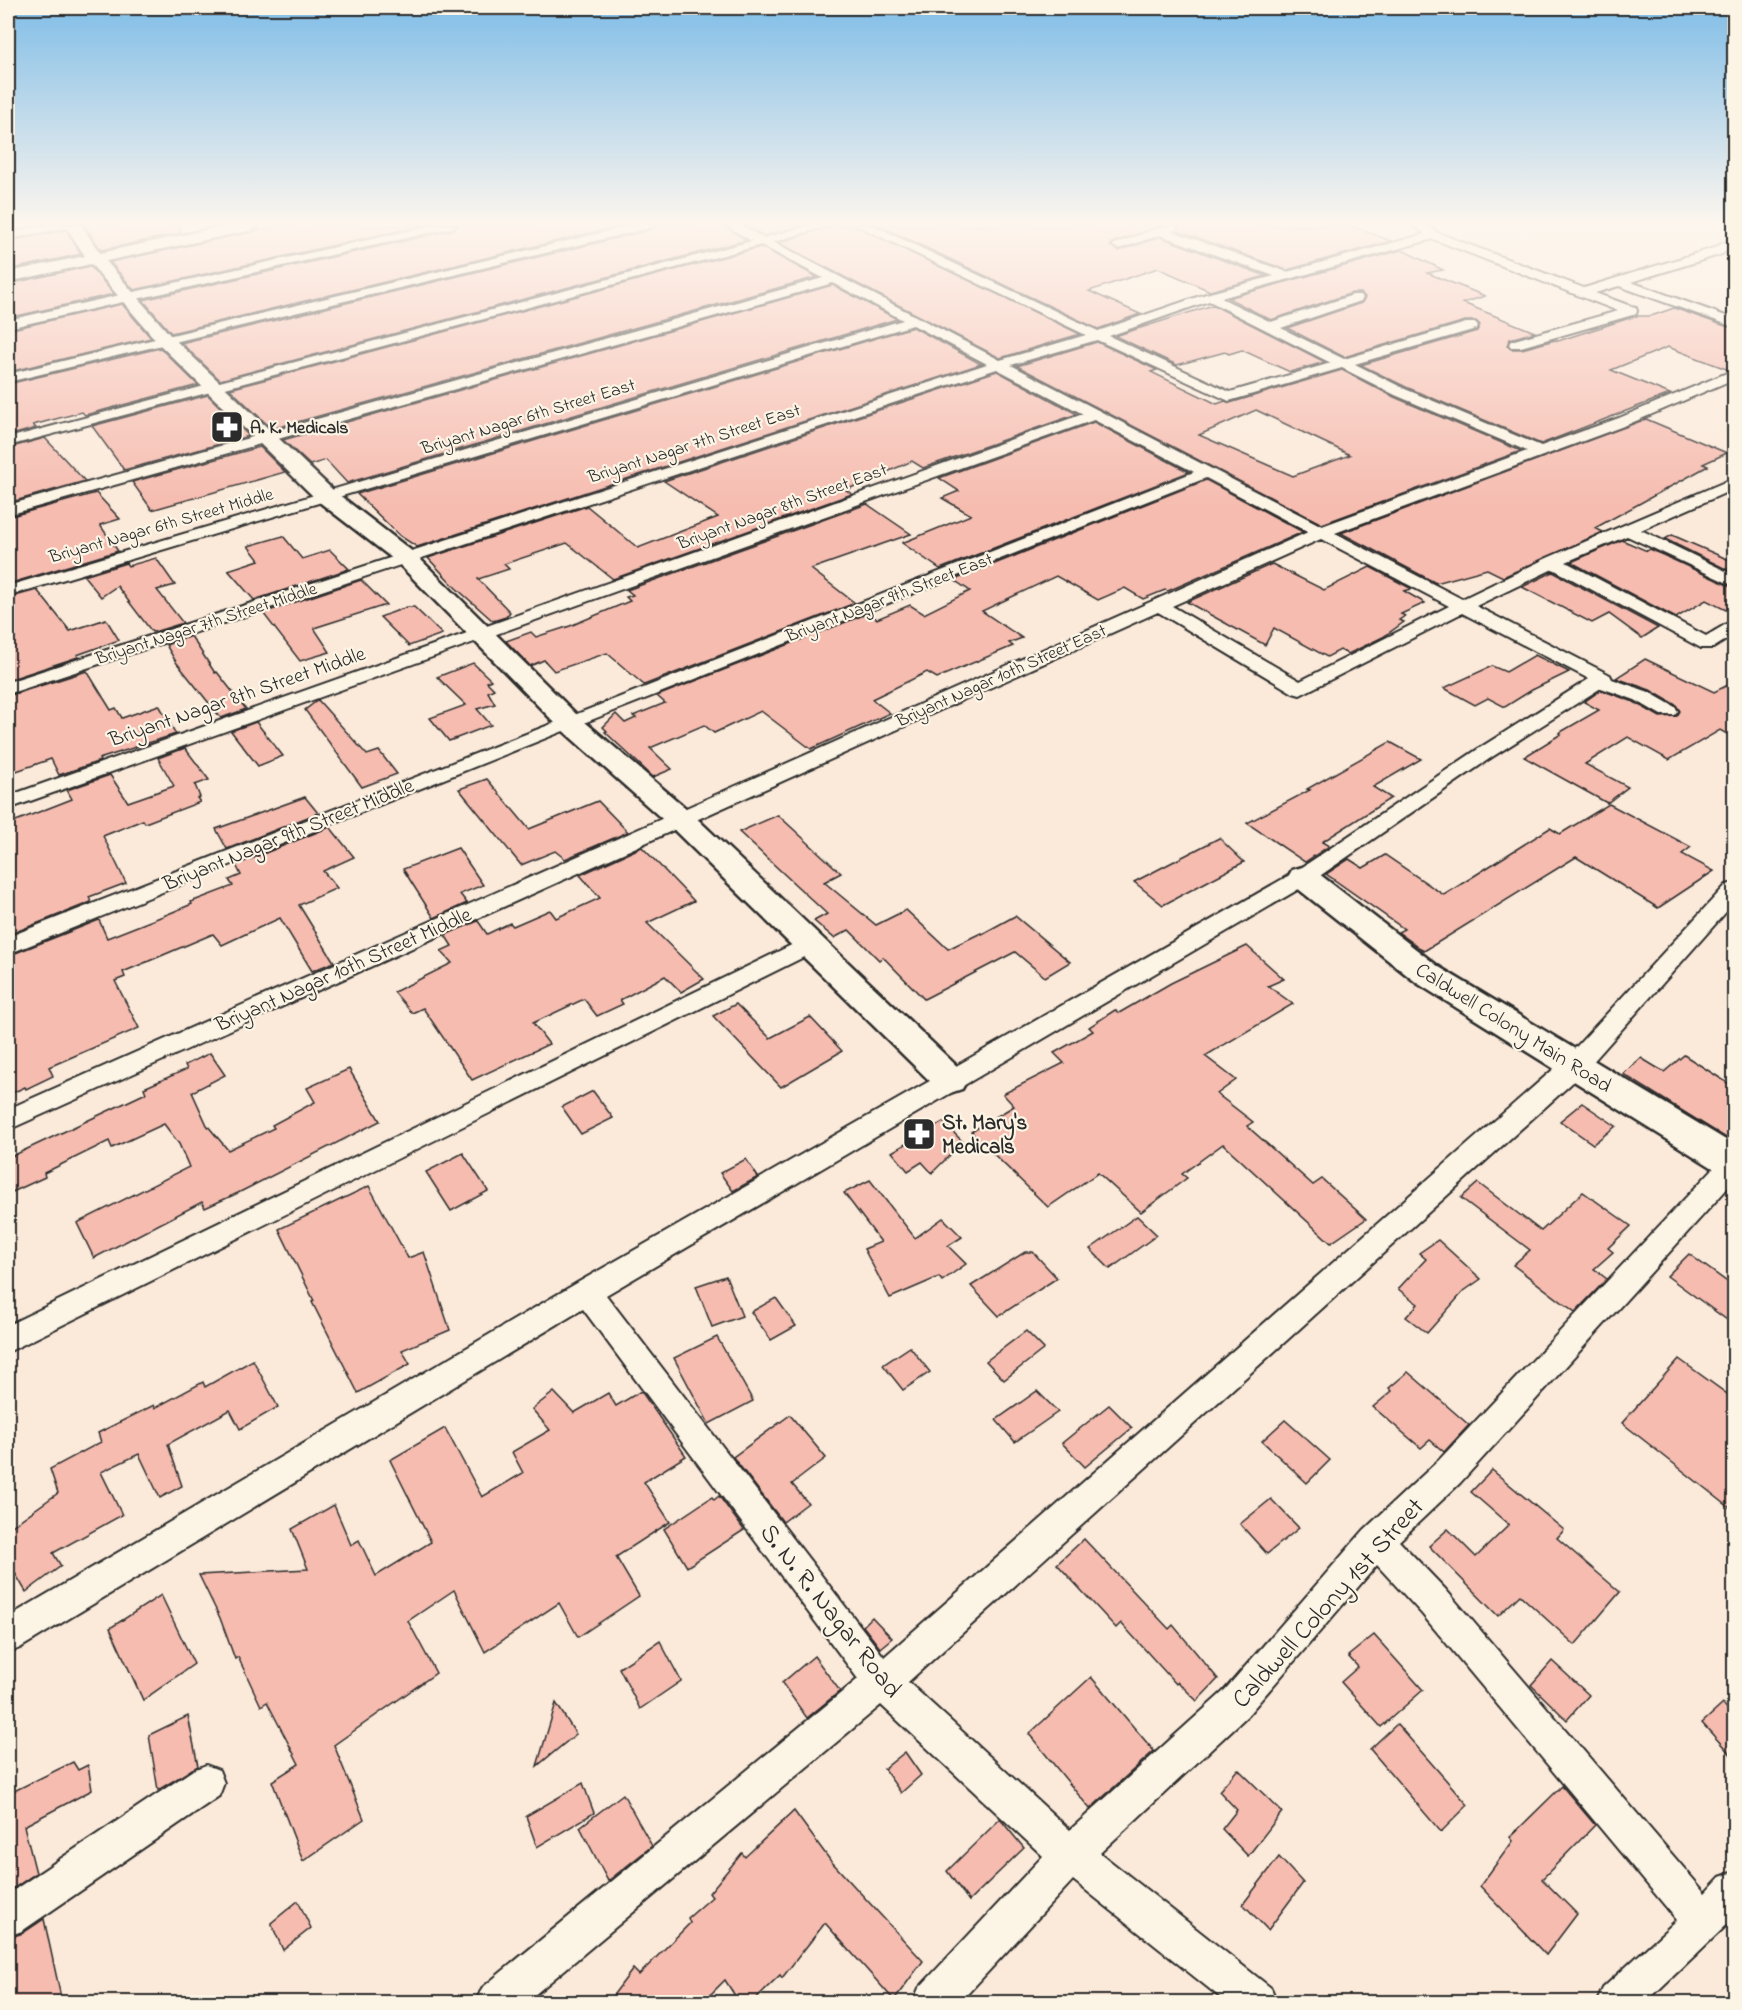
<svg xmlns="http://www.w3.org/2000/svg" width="1742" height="2010" font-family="'Indie Flower',sans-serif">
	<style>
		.building { fill: #f6bcb0; stroke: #2b2b2b; stroke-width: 1.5; fill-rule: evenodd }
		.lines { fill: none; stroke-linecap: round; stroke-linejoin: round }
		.street-casing { stroke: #2b2b2b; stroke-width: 4 }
		.secondary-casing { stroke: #2b2b2b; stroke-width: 5 }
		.street { fill: #fcf5e5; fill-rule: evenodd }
		.secondary { fill: #fcf5e5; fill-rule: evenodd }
		.labels { text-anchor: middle; stroke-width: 4.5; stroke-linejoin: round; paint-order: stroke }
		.far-street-label { font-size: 18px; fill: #2b2b2b; stroke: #fcf5e5 }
		.far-poi-label { font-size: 18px; font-weight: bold; fill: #2b2b2b; stroke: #fcf5e5; text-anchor: start }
		.street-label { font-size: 21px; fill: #2b2b2b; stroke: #fcf5e5 }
		.poi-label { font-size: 21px; font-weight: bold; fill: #2b2b2b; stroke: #fcf5e5; text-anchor: start }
		.near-street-label { font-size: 26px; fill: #2b2b2b; stroke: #fcf5e5 }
	</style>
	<rect width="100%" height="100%" fill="#fbeada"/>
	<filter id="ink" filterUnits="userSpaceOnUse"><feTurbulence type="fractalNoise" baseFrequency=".0167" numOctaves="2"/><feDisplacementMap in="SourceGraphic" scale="12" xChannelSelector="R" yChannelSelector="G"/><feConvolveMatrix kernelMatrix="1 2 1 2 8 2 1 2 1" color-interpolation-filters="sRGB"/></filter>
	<g filter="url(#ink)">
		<g class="building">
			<path d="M84,225H180L181,233L101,250Z"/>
			<path d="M283,225H332L335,227L345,225H424L134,290L110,262Z"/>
			<path d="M459,225H624L171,333L143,300L452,230Z"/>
			<path d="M657,225H723L746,240L220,380L181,343L650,230Z"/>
			<path d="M745,225H802L764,236Z"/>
			<path d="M833,225H854L1080,334L1000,358L779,243Z"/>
			<path d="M878,225H1164L1111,243L1110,246L1119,251L1160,237L1266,276L1210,291L1158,268L1089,291L1140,314L1098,329Z"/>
			<path d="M1179,225H1349L1391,241L1287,270L1178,231Z"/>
			<path d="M66,230L81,254L8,270V241Z"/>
			<path d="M761,247L817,277L272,429L230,389Z"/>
			<path d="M1402,250L1443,270L1427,273L1485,296L1463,303L1535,332L1510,339L1507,345L1511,349H1522L1555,340L1558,341L1636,316H1651L1674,308L1734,329V368L1729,370L1668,347L1611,370L1670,394L1541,444L1406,387L1361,365L1477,331L1480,325L1476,321H1465L1344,357L1287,328L1362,303L1365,297L1361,293H1352L1271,320L1228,298Z"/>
			<path d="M90,266L114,294L8,318V284Z"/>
			<path d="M833,285L897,319L347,483L326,460L310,465L283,440Z"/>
			<path d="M122,304L151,338L8,372V330Z"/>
			<path d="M1213,305L1325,362L1290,372L1242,350L1229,354L1225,352L1177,365L1115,336Z"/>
			<path d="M913,327L981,364L417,547L400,536L357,494Z"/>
			<path d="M1097,342L1157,370L1151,372L1217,404L1225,401L1230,403L1342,370L1394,397L1521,451L1322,524L1017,366ZM1256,410L1336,448L1350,455L1293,476L1199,435Z"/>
			<path d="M160,348L198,385L85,415L82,412L33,425L36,428L8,436V384Z"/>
			<path d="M997,371L1077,414L923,468L912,461L846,490L852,494L613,579L567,543L504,564L509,569L478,579L510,612L506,617L493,621L456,588L428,558L587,506L638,548L718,517L664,481Z"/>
			<path d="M208,395L249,436L124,470L92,426Z"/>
			<path d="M1646,419L1727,453L1703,464L1708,466L1595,528L1603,532L1503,577L1487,569L1436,583L1341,533Z"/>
			<path d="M1094,422L1189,472L940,569L902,543L971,515L942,498L959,491L939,478Z"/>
			<path d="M45,438L85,481L8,503V448Z"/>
			<path d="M260,447L285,472L152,510L132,482Z"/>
			<path d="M1206,480L1303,532L1168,591L1165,590L1143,599L1125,588L1098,600L1056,576L982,611L1022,638L1009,643L1013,646L937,678L927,672L872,699L890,713L811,749L761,711L714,733L704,725L650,748L672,769L653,777L605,732L607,731L603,727L616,714L625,723L636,718L633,716L665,703L657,696L869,613L877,619L910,605L924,614L970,591L954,580Z"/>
			<path d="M96,493L120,519L100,525L118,551L8,584V517Z"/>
			<path d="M867,504L911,534L811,569L855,603L644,685L607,653L554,671L544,660L530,666L506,641L531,632L536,637L570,626L630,601L626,597L633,595L627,590Z"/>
			<path d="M1672,535L1734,562V573L1665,539Z"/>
			<path d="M283,536L302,559L330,550L349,569L254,600L228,570L259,560L248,546Z"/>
			<path d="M1622,540L1647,551L1650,549L1734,588V614L1706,600L1676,618L1571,562Z"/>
			<path d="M156,558L175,585L157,590L183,623L157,631L152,632L117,586L101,597L84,576L126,563L128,566Z"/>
			<path d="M1272,564L1324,590L1370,567L1412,589L1404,591L1425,603L1401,614L1405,616L1399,620L1404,622L1383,637L1348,654L1340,650L1327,657L1274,628L1265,645L1187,602Z"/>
			<path d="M1553,572L1658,628L1642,638L1609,614L1592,623L1522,587Z"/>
			<path d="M361,580L386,605L314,628L330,652L300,661L263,613Z"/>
			<path d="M37,590L70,631L106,619L119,640L77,655L78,657L8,680V598Z"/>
			<path d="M407,607H414L442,634L409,646L380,617Z"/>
			<path d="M191,636L215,673L217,672L246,709L221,718L176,662L166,645Z"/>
			<path d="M1535,655L1569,672L1532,690L1505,707L1488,698L1475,705L1444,688L1492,666L1506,672Z"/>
			<path d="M1645,659L1714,692L1734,682V738L1720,730L1669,760L1628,737L1585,764L1628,787L1607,803L1524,757L1561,734L1559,733L1599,710L1584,702L1601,690L1634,702L1660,717L1677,716L1680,711L1676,705L1650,690L1616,678Z"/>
			<path d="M473,663L491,680L487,682L494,689L488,692L495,704L477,709L491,725L449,741L430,718L466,705L437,677Z"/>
			<path d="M87,671L111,710L116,708L122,718L159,705L176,734L99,759L100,761L59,775L51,759L8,774V696Z"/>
			<path d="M318,700L367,755L379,751L397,774L362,787L305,710Z"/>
			<path d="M256,722L283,756L258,766L231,731Z"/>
			<path d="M1390,742L1421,759L1373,787L1391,798L1322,842L1329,846L1305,862L1247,823L1310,790L1307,789Z"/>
			<path d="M185,748L209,780L195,785L200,797L197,798L200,802L145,823L143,820L103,836L126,883L89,897L91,902L8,935V824L72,799L67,790L110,775L128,802L174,786L158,758Z"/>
			<path d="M487,779L529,829L598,801L628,832L565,859L555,851L521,865L459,789Z"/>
			<path d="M305,797L318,813L227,849L216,829Z"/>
			<path d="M1609,804L1691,847L1682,854L1714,871L1658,908L1576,857L1424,951L1398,932L1404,929L1326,874L1349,859L1363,868L1385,855L1444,895L1550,828L1560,834Z"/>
			<path d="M778,815L841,873L824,882L876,925L906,910L948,949L981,933L982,934L1015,916L1070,962L1045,977L1015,952L924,999L883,957L879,960L849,930L834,938L814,921L827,914L739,832Z"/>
			<path d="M330,827L354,857L323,871L337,888L299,905L334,962L312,971L280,918L222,945L213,934L123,972L125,977L115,981L139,1028L49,1067L53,1076L26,1089L25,1087L8,1095V956L99,920L107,938L168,914L192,904L191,902L233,886L229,880L241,875L236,865Z"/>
			<path d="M1219,838L1244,862L1163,905L1134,882Z"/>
			<path d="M642,847L694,901L647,923L704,979L681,992L665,976L620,1000L623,1004L597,1016L584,999L533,1023L549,1044L472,1080L423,1008L412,1013L394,992L452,963L441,951L452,946L445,935L478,921L487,934L510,923L513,926L550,910L556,918L600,898L580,875Z"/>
			<path d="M458,848L483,885L460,894L467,903L434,918L403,869Z"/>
			<path d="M1247,946L1284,979L1268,986L1293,1004L1205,1056L1236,1080L1217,1094L1253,1122L1247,1126L1313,1185L1322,1179L1366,1219L1331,1243L1223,1144L1182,1174L1187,1178L1141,1212L1098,1173L1048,1207L971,1132L1014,1106L1003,1094L1064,1063L1054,1053L1093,1031L1089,1027L1115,1010L1119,1013L1171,983Z"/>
			<path d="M736,1004L770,1038L810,1017L842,1051L781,1087L713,1016Z"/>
			<path d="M210,1053L225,1075L192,1092L207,1125L228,1150L274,1128L272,1125L315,1102L307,1088L349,1069L380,1121L238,1193L205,1208L202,1202L94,1258L77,1223L189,1167L179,1144L164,1124L112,1148L109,1141L44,1173L45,1177L8,1194V1158L146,1093L144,1088L187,1069L185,1065Z"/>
			<path d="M1684,1055L1734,1087V1143L1623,1074L1641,1058L1664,1072Z"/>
			<path d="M593,1091L613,1118L581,1134L562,1107Z"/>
			<path d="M1582,1103L1616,1126L1593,1144L1560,1121Z"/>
			<path d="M943,1122L963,1142L932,1173L922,1162L908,1171L892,1152Z"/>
			<path d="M463,1153L488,1191L451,1211L426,1172Z"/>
			<path d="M746,1159L758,1177L733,1191L720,1173Z"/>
			<path d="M870,1180L915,1238L943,1218L962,1237L948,1246L966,1264L942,1281L939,1277L890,1298L864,1249L881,1242L844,1193Z"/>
			<path d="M1478,1183L1541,1231L1583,1192L1631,1226L1608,1248L1613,1252L1594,1269L1607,1279L1575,1312L1513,1265L1530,1250L1461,1198Z"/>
			<path d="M369,1186L408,1258L424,1252L450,1330L402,1350L410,1364L358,1393L312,1302L314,1301L279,1229Z"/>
			<path d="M1137,1216L1157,1235L1110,1269L1090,1249Z"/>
			<path d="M1438,1240L1481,1279L1464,1291L1427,1333L1406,1317L1418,1304L1398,1289L1426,1259L1419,1253Z"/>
			<path d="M1025,1252H1033L1057,1278L999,1316L971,1286Z"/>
			<path d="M1689,1254L1734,1287V1325L1667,1276Z"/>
			<path d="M726,1276L742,1316L712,1327L696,1286Z"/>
			<path d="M776,1298L796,1326L771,1340L751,1312Z"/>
			<path d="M1026,1331L1044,1349L1004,1380L986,1361Z"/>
			<path d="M717,1337L753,1401L709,1424L674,1358Z"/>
			<path d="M910,1347L930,1372L903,1390L883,1365Z"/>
			<path d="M1679,1359L1734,1399V1511L1622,1423Z"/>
			<path d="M253,1360L278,1407L240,1429L230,1410L168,1444L182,1486L160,1498L139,1454L101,1472L122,1515L53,1553L61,1566L26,1592L8,1561V1529L58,1493L50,1469L101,1442L98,1433L154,1405L155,1408L203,1382L205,1387Z"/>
			<path d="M1408,1372L1469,1425L1444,1452L1430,1440L1421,1448L1373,1407L1392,1391L1389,1388Z"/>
			<path d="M641,1391L686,1456L644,1482L670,1522L616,1557L639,1596L578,1637L559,1603L485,1652L454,1590L408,1621L436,1673L334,1745L364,1819L303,1861L272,1781L299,1764L267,1702L261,1706L238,1657L235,1659L220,1618L199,1575L308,1569L292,1529L334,1505L351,1545L359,1540L376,1576L431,1542L390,1460L445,1428L482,1497L523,1473L512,1452L550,1430L532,1409L554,1392L574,1413L608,1393L616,1406Z"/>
			<path d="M1037,1391L1058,1412L1015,1442L996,1420Z"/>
			<path d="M1109,1405L1132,1428L1085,1467L1062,1443Z"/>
			<path d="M790,1415L826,1458L792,1484L808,1503L783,1522L733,1457Z"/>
			<path d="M1285,1420L1330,1460L1307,1483L1262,1441Z"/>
			<path d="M1492,1470L1564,1530L1557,1538L1620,1592L1575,1645L1520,1595L1498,1616L1429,1546L1448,1529L1476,1557L1509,1525L1471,1492Z"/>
			<path d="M719,1496L744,1530L687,1567L664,1529L712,1497L714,1500Z"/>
			<path d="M1271,1499L1299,1528L1267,1554L1240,1524Z"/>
			<path d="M1084,1539L1169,1629L1173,1625L1218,1679L1197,1701L1178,1682L1176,1684L1121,1623L1116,1628L1057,1564Z"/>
			<path d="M161,1595L194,1664L143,1700L110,1628Z"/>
			<path d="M872,1617L892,1638L880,1648L863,1626Z"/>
			<path d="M1374,1635L1423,1690L1381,1727L1341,1682L1358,1667L1348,1656Z"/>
			<path d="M660,1641L681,1681L640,1709L619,1668Z"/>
			<path d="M814,1656L840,1691L807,1718L782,1683Z"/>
			<path d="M1552,1661L1589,1695L1567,1720L1531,1685Z"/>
			<path d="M1091,1677L1154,1751L1090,1809L1029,1734Z"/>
			<path d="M556,1703L576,1734L537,1766Z"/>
			<path d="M1723,1704L1734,1716V1758L1702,1723Z"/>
			<path d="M188,1716L198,1766L158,1790L149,1735Z"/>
			<path d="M1397,1724L1468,1805L1441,1832L1370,1749Z"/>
			<path d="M905,1752L921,1775L901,1793L884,1769Z"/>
			<path d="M73,1762L78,1770L88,1765L92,1790L24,1826L36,1873L8,1892V1794Z"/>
			<path d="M1238,1769L1282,1812L1248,1856L1222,1829L1237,1810L1219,1791Z"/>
			<path d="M583,1783L594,1813L537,1847L526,1816Z"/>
			<path d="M1562,1786L1595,1825L1542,1879L1577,1914L1546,1955L1480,1886L1513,1841L1510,1837Z"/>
			<path d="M623,1794L652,1846L608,1881L580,1827Z"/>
			<path d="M794,1811L830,1860L923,1961L894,2000L825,1923L782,1978L780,1975L752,2002H739L725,1980L703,2002H608L633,1969L639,1975L690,1923L688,1918L712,1897L709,1893L742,1853L745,1857Z"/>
			<path d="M1000,1819L1024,1848L969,1901L947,1871Z"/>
			<path d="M1279,1857L1303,1883L1268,1930L1243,1904Z"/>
			<path d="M298,1901L311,1928L283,1950L271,1923Z"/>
			<path d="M44,1919L62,2002H8V1938L23,1933Z"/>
		</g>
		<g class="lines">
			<defs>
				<g id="street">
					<path d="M46,225H71L65,228L8,239V233Z"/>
					<path d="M435,225H457L451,228L8,328V320Z"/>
					<path d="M634,225H655L649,228L8,382V374Z"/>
					<path d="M725,225H740L764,238L811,225H831L773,242L1000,360L1086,335L856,225H872L1098,331L1206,294L1274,276L1160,235L1118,249L1112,245L1156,229L1177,225V229L1172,231L1287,272L1425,234L1413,225H1427L1438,233L1584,288L1714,248L1734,237V245L1722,254L1631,282L1734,319V327L1619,286L1595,293L1636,308L1637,311L1636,314L1521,347H1511L1509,344L1511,341L1618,311L1433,239L1221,298L1271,322L1353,295H1361L1363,298L1361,301L1281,328L1344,359L1466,323H1476L1478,326L1476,329L1355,364L1405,389L1541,446L1619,418L1734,370V379L1629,424L1335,533L1462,599L1547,558L1734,478V489L1641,530L1734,575V586L1627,536L1566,562L1706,636L1728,623L1734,622V635L1713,648H1701L1553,569L1476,606L1610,675L1612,679L1649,692L1675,707L1678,711L1675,715H1661L1635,700L1601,688L1492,757L1311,882L606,1295L884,1657L1565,1059L1726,885L1734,883V903L1583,1073L908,1682L1070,1830L1223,1692L1364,1530L1438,1461L1725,1156L1734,1153V1181L1460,1483L1399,1541L1446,1590L1705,1893L1720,1877L1734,1872V1918L1646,2002H1597L1603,1988L1677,1920L1422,1614L1377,1565L1247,1716L1100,1853L1271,1988L1277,2002H1226L1073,1880L960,2002H913L919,1988L1043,1856L881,1705L526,2002H476L482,1988L858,1679L583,1309L20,1648L8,1653V1617L577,1283L1295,872L1478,749L1589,679L1462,613L1300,695L1293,693L1158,612L8,1130V1109L1308,532L1206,478L576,726L8,954V937L1194,472L1094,420L8,809V796L1083,414L997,369L8,694V682L987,364L913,325L8,596V586L903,320L833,283L8,515V505L823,278L761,245L8,446V438L752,241ZM1209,301L1331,363L1230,392L1109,336ZM1097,340L1229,401L1342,368L1395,395L1527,451L1322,526L1011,365ZM1321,539L1449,606L1300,681L1172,606Z"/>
					<path d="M810,936L818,938L822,944L818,950L8,1352V1325Z"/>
					<path d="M206,1765L219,1770L224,1783L219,1796L22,1931L8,1936V1894L193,1770Z"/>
				</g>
				<g id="secondary">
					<path d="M65,225H81L100,253L229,225H260L252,230L106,261L171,336L334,491L413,552L578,716L689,811L962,1071L967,1080L962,1089L950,1093L938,1089L669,825L560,728L397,562L318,501L159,344L91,264L8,282V272L85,256Z"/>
					<path d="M1303,867L1314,870L1439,967L1734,1145V1178L1721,1173L1417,983L1292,884L1288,877L1292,870Z"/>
				</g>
			</defs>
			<use href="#street" class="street-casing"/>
			<use href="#secondary" class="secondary-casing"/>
			<use href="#street" class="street"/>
			<use href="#secondary" class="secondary"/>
		</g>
	</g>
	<linearGradient id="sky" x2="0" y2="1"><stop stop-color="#80bde7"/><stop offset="0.44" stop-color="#fdf6ee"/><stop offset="1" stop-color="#fdf6ee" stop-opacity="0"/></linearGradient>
	<rect width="1742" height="507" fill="url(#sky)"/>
	<defs>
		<symbol id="pharmacy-square" viewBox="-11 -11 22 22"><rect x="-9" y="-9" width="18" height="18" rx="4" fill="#2b2b2b" stroke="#fcf5e5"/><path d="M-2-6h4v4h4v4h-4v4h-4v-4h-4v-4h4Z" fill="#fff"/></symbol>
	</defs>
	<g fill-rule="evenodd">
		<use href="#pharmacy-square" x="208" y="408" width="38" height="38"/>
		<use href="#pharmacy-square" x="900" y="1115" width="38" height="38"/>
	</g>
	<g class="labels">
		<g class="far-street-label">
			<text transform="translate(528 416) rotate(-17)" y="6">Briyant Nagar 6th Street East</text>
			<text transform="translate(694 443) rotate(-18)" y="6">Briyant Nagar 7th Street East</text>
			<text transform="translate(782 506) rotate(-20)" y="6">Briyant Nagar 8th Street East</text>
			<text transform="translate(161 525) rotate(-16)" y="6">Briyant Nagar 6th Street Middle</text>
			<text transform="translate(889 597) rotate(-21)" y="6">Briyant Nagar 9th Street East</text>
			<text transform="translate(206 623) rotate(-18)" y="6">Briyant Nagar 7th Street Middle</text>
			<text transform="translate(1001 675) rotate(-24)" y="6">Briyant Nagar 10th Street East</text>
		</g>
		<g class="far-poi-label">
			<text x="250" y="433">A. K. Medicals</text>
		</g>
		<g class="street-label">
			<text transform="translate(237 696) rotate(-19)" y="7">Briyant Nagar 8th Street Middle</text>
			<text transform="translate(288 834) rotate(-22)" y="7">Briyant Nagar 9th Street Middle</text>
			<text transform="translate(343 969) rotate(-24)" y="7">Briyant Nagar 10th Street Middle</text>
			<text transform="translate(1514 1027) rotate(32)" y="7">Caldwell Colony Main Road</text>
		</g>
		<g class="poi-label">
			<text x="942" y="1129">St. Mary's<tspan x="942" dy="24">Medicals</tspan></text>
		</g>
		<g class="near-street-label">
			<text transform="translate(1327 1602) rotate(-48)" y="9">Caldwell Colony 1st Street</text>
			<text transform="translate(832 1610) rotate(52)" y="9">S. N. R. Nagar Road</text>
		</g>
	</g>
	<rect width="1742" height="2010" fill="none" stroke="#fcf5e5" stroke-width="30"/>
	<rect x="15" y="15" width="1712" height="1980" fill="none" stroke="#2b2b2b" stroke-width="2" filter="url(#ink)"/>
</svg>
